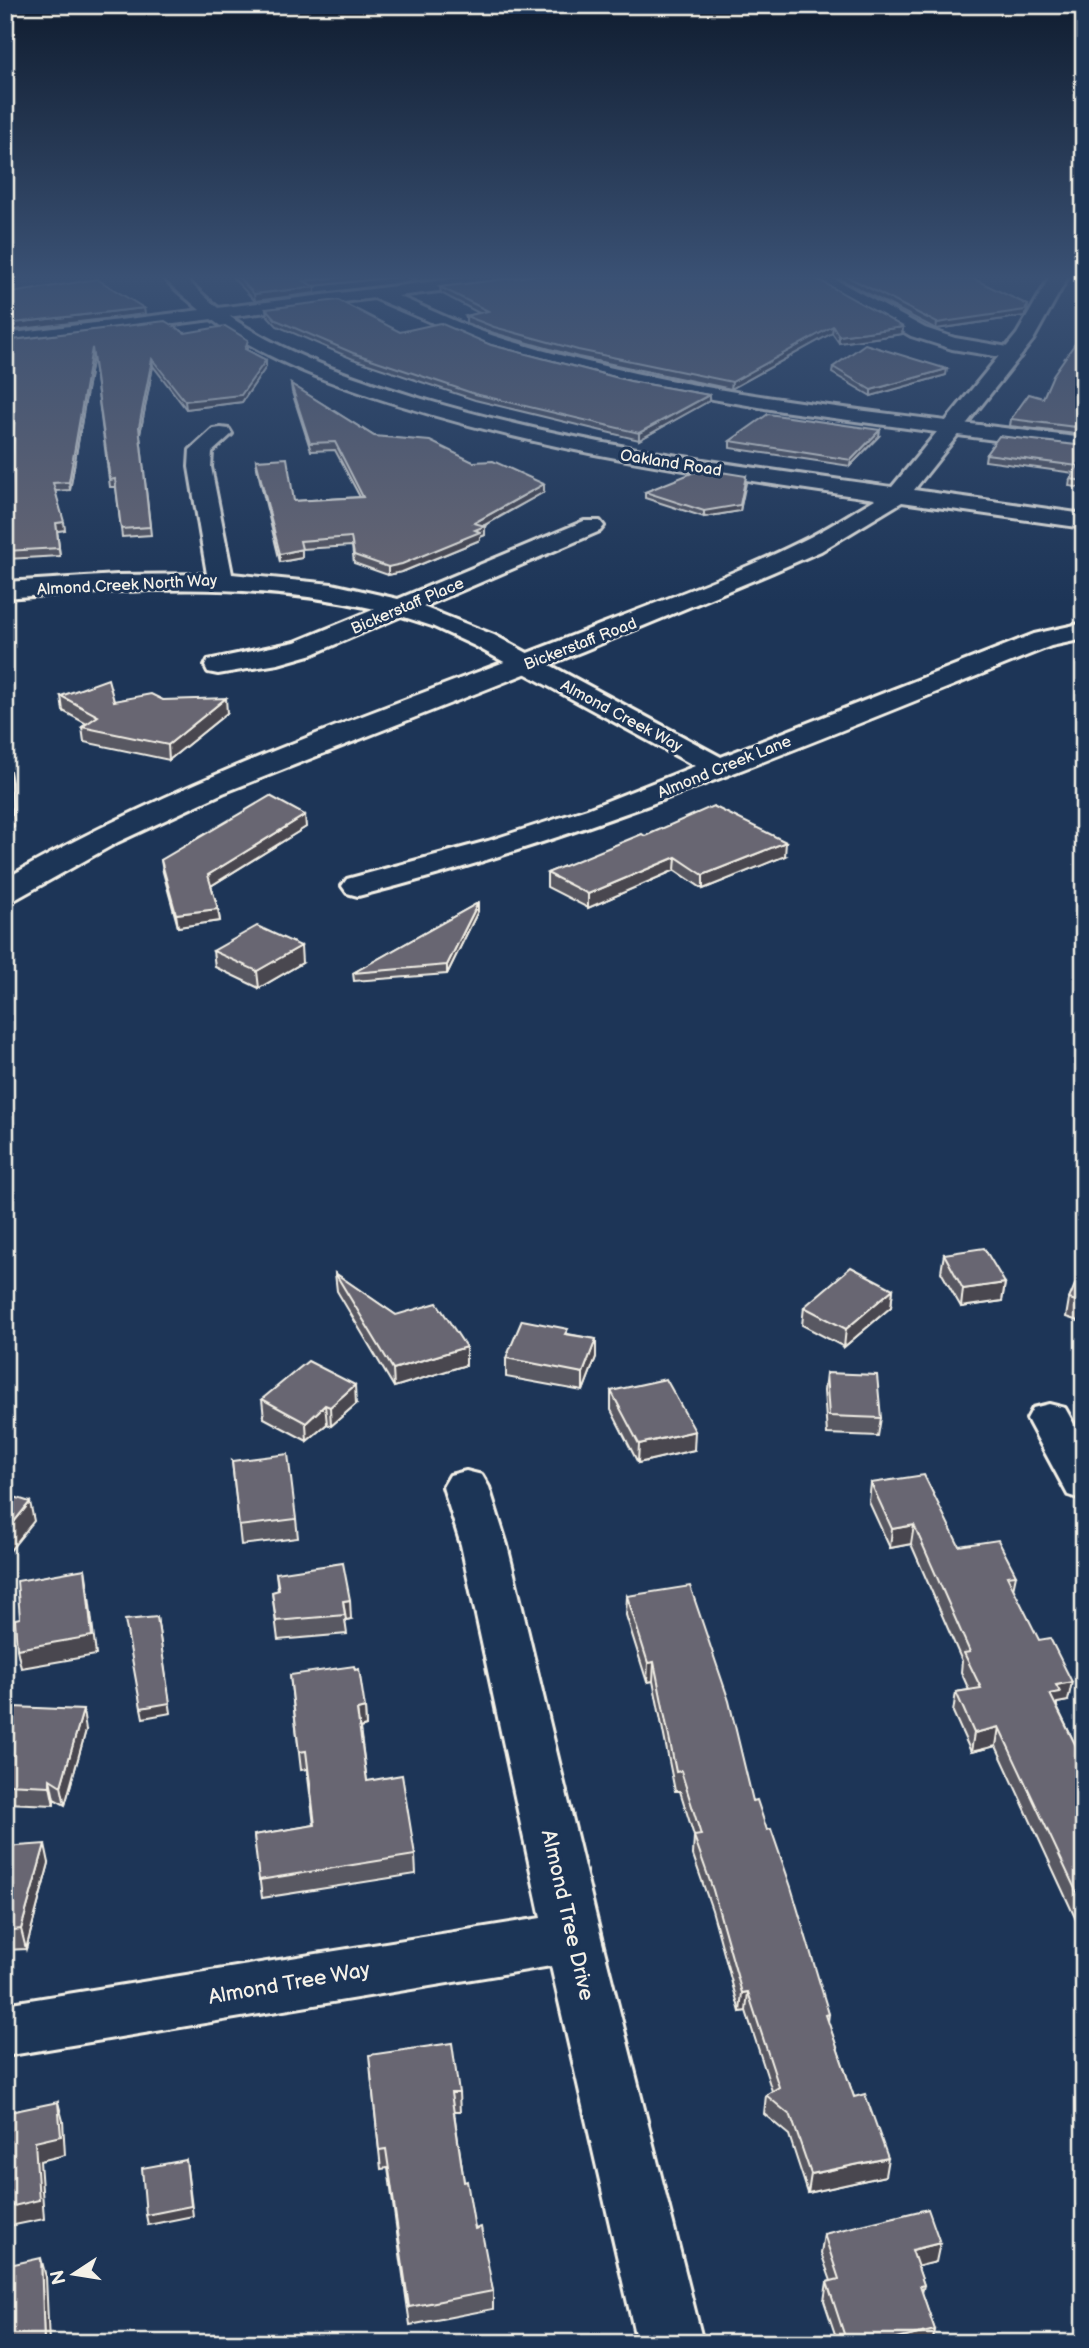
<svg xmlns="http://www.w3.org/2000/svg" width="1089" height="2348" font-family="'Balsamiq Sans',sans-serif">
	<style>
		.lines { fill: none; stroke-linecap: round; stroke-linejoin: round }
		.minor-casing { stroke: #f4f1e8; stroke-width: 6 }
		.tertiary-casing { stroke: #f4f1e8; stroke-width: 6 }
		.minor { fill: #1d3557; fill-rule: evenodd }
		.tertiary { fill: #1d3557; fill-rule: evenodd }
		.wall { fill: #595862; stroke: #f4f1e8; stroke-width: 2 }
		.shaded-wall { fill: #494750; stroke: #f4f1e8; stroke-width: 2 }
		.building { fill: #686672; stroke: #f4f1e8; stroke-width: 2 }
		.labels { text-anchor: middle; stroke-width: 6; stroke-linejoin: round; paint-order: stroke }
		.far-street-label { font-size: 16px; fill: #f4f1e8; stroke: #1d3557 }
		.near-street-label { font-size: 21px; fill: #f4f1e8; stroke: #1d3557 }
	</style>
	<rect width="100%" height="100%" fill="#1d3557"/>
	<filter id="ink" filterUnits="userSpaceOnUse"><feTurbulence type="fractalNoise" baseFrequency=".0143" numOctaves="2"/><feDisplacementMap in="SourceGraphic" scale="14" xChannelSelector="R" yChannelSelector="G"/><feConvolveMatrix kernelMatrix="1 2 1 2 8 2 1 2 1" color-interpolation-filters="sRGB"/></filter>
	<g filter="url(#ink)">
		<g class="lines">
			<defs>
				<g id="minor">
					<path d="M485,275H539L530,280L398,296C434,311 469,329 507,340C693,397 891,413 1084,438V452L782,411L631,385L492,348L374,298L5,346V334Z"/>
					<path d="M805,275H827L925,328L955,338L1020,349L1023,353L1020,357L1013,359L952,349L911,336Z"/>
					<path d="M221,428L229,429L232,434L212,452L211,467L232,574L332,584L398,599L584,521H600L604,526L600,531L423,607L494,635L721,757L1034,634L1084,623V639L1051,646C822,737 598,836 358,896L347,893L342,886L347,879L488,841L587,809L695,766L475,646L432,626L401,616L313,654L278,664L218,674L208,672L205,666L208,660L295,642L375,609C252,581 130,589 5,598V582L117,575L207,574L189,467L190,450L213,429Z"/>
					<path d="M1049,1404L1065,1408L1084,1442V1500L1068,1495L1027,1419L1033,1408Z"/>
					<path d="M466,1471L482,1475L489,1487L507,1545L601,1938L703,2343H637L551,1966L5,2056V2004L541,1918L461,1545L443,1487L450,1475Z"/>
				</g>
				<path id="tertiary" d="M162,275H181C197,288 212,305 229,316C286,355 354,378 419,398C574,445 732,465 892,487L1017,334L1051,275H1069L1033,340L914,490L1084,514V528L902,502L821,551L773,572L583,651L223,793L118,842L16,899L5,902V879C192,771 398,705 597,626C666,599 736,574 802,541C827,529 851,513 875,499C717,476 560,455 406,407C331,384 252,357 193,304C183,295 170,286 162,275Z"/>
			</defs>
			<use href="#minor" class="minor-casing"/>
			<use href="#tertiary" class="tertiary-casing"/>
			<use href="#minor" class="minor"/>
			<use href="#tertiary" class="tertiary"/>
		</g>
		<g class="wall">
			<path d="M230,275H466L416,281L405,276L313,286L315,293L255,301Z"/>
			<path d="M832,275H966L1027,311L1024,316L936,329Z"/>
			<path d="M530,276L903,327L902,334L839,343L832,333L731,389L578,357L494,333L466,323V316L479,313L441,293L440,287Z"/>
			<path d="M266,309L400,332L491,345L630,381L709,395V401L639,440L475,400L353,359L277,326L267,315Z"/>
			<path d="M185,333L249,347L247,350L266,360V367L242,402L186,409L153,366L140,434L151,535L122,537L116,487H110L93,355L70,490L55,491L65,530L57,531L60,556L7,559L6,551L14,420L5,419V341Z"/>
			<path d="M1084,335V435L1010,426L1011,419L1043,398Z"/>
			<path d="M833,367L946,375L871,396L832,373Z"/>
			<path d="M291,384L374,436L473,462L544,492L484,526L485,535L480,537V540L402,572L388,575L354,563L352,546L302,549V558L280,562L257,468L256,460L294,501L360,497L335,450L311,451L292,392Z"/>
			<path d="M879,436L850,466L730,448V441Z"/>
			<path d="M1084,446V488L1069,486L1070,479L1074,473L985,461L986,454Z"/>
			<path d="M746,483L740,511L704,517L645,498V492Z"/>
			<path d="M61,696L114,701L163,700L227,713L169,760L84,742L82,727L87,724L63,711Z"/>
			<path d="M306,827L211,886L218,909L220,921L178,927L163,872L161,860Z"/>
			<path d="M645,836L785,856L703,889L675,870L588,908L547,887V873Z"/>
			<path d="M478,903V911L447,974L354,981L353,973Z"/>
			<path d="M213,951L302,963L259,988L215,967Z"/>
			<path d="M944,1254L1005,1283L1002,1301L961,1307L941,1272Z"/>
			<path d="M1084,1270V1323L1066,1317L1069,1299Z"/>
			<path d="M335,1273L396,1315L466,1347V1365L394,1387L337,1291Z"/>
			<path d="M893,1289L891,1307L844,1347L802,1325L804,1307Z"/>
			<path d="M568,1334L596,1339V1357L583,1391L506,1377V1358Z"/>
			<path d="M826,1373L881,1418L878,1436L827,1434L824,1391Z"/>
			<path d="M611,1391L694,1450L638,1463L611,1410Z"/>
			<path d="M262,1399L356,1404L331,1426L327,1424L307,1441L264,1418Z"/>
			<path d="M232,1461L296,1519L298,1538L241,1545Z"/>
			<path d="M871,1483L959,1546L1016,1575L1013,1589L1068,1701L1057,1703V1707L1077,1748L1084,1752V1937L996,1746L971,1752L953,1712L956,1692L969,1690L961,1672L962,1661L911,1544L890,1548L869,1502Z"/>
			<path d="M276,1573L351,1619L345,1620L347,1634L278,1640L272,1592L278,1591Z"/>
			<path d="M627,1596L753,1801L829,2014L828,2022L854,2097L885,2176L808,2193L789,2135L764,2114L766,2095L772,2091L746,2011L740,2012L712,1910L693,1855L694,1836L680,1791H675L653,1681L647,1682L626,1615Z"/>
			<path d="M290,1675L365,1708L366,1726L360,1728L367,1781L415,1855L416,1874L262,1898L254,1835L314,1825L307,1769L301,1770Z"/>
			<path d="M86,1730L65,1805L54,1799V1805L5,1803L6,1756L5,1734Z"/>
			<path d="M5,1847L49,1863L26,1949L5,1950Z"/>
			<path d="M371,2074L459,2093L460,2112H454L464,2182L475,2229L493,2291V2309L410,2325L388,2168L381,2169Z"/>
			<path d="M824,2234L936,2262L917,2266L924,2285L922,2293L935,2330L932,2343H838L824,2301L827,2282L831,2281L821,2253Z"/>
		</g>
		<g class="shaded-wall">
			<path d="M358,275L405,276L304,287V281Z"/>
			<path d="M416,275H466L416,281Z"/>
			<path d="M315,287V293L255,301L254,294Z"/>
			<path d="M1028,305L1027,311L1024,316L936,329L937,323Z"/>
			<path d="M144,308L145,314L5,331V324Z"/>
			<path d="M833,326L832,333L731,389L732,382Z"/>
			<path d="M903,327L902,334L839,343V336Z"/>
			<path d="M92,348L93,355L70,490L69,482Z"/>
			<path d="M152,359L153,366L140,434L139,427Z"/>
			<path d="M266,360V367L242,402L186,409L185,401Z"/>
			<path d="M947,369L946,375L871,396V390Z"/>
			<path d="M709,395V401L639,440V433Z"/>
			<path d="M880,430L879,436L850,466L851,460Z"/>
			<path d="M746,476L740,511L704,517V511Z"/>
			<path d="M544,484V492L479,528L485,526V535L480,537V540L402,572L388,575V567L474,523Z"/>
			<path d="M64,522L65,530L57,531L60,556L56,523Z"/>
			<path d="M302,549V558L280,562V554Z"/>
			<path d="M6,636L10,670L5,671V662Z"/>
			<path d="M226,698L227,713L169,760L168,745Z"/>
			<path d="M10,771L12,782L14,827H5V815Z"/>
			<path d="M305,815L306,827L209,887L208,875Z"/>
			<path d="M786,842L785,856L703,889V875Z"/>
			<path d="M676,857L675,870L588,908V894Z"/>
			<path d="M478,903V911L447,974V965Z"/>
			<path d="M218,909L220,921L178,927L176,914Z"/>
			<path d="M301,946L302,963L259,988L257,971Z"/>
			<path d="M1005,1283L1002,1301L961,1307L963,1289Z"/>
			<path d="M893,1289L891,1307L844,1347L846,1329Z"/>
			<path d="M596,1339V1357L583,1391V1373Z"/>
			<path d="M466,1347V1365L394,1387L393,1369Z"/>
			<path d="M355,1385L356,1404L331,1426L330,1407Z"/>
			<path d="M325,1405L327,1424L307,1441L306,1423Z"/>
			<path d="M695,1431L694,1450L638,1463L639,1444Z"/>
			<path d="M30,1502L34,1521L5,1557V1533Z"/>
			<path d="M914,1525L911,1544L890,1548L892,1529Z"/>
			<path d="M85,1569L88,1588L96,1655L21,1668L17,1649Z"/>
			<path d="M350,1600L351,1619L346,1620L343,1601Z"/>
			<path d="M157,1617L171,1713L143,1718L141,1708Z"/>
			<path d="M654,1662L653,1681L647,1682L648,1663Z"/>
			<path d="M1072,1682L1068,1701L1057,1703L1056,1711L1050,1694L1056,1685Z"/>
			<path d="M365,1708L366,1726L359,1728L357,1710Z"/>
			<path d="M83,1710L86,1730L65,1805L61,1786Z"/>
			<path d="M999,1727L996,1746L971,1752L974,1733Z"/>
			<path d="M50,1779L54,1799V1805L50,1786Z"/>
			<path d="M45,1844L49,1863L26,1949L21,1929Z"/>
			<path d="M748,1992L746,2011L740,2012L742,1993Z"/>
			<path d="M58,2102L63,2121L65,2155L40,2161L44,2219L5,2227V2208L35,2142Z"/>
			<path d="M888,2158L885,2176L808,2193L811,2174Z"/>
			<path d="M186,2160L193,2216L148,2225L146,2215Z"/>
			<path d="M940,2243L936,2262L908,2269L912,2250Z"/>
			<path d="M41,2258L46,2277L49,2343H44Z"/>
			<path d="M935,2330L932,2343H880Z"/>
		</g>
		<g class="building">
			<path d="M236,275H358L304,281L315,287L254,294Z"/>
			<path d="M534,275H810L903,327L839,336L833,326L732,382L578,350L494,327L466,316L488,311L440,287L530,276Z"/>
			<path d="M844,275H966L1028,305L1025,310L937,323Z"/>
			<path d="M97,279L144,308L5,324V318L14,319L5,313V294Z"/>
			<path d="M338,300L400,332L440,323L491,345L630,381L709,395L639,433L475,394L353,353L276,320L266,309Z"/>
			<path d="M165,321L185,333L225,326L248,340L245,349L266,360L241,395L185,401L152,359L139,427L150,527L121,529L115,479L110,480L92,348L69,482L53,483L64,522L56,523L59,548L6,551L15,413L5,412V341Z"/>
			<path d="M1081,335H1084V428L1011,419L1029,394L1043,398L1053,375Z"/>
			<path d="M865,344L947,369L871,390L833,367Z"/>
			<path d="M291,384L374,436L430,441L473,462L493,461L544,484L474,523L485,526L475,530L480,532L402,564L388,567L354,555L351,537L300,541L302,549L280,554L256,460L287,458L294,501L363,497L335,442L310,443Z"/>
			<path d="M768,414L880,430L851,460L730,441Z"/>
			<path d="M999,436L1084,446V481L1070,479L1078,466L986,454Z"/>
			<path d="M702,469L746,476L740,505L704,511L645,492Z"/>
			<path d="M5,636H6L8,661L5,662Z"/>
			<path d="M108,679L114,701L151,694L163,700L226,698L168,745L82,727L98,716L61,696Z"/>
			<path d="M5,771H10L12,815H5Z"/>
			<path d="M270,796L305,815L208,875L218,909L176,914L161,860Z"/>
			<path d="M713,806L786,842L703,875L676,857L588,894L547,873L642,834L645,836Z"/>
			<path d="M478,903L447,965L353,973Z"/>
			<path d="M257,926L301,946L257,971L213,951Z"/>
			<path d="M984,1248L1005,1283L963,1289L944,1254Z"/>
			<path d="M851,1267L893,1289L846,1329L804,1307Z"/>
			<path d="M1081,1270H1084V1303L1069,1299Z"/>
			<path d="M335,1273L396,1315L437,1303L466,1347L393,1369Z"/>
			<path d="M522,1320L568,1329L565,1334L596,1339L583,1373L506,1358Z"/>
			<path d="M308,1361L355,1385L330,1407L325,1405L306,1423L262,1399Z"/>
			<path d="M826,1373L877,1375L881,1418L829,1416Z"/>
			<path d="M666,1379L695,1431L639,1444L611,1391Z"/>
			<path d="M288,1454L296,1519L239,1526L232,1461Z"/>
			<path d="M924,1475L959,1546L998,1540L1016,1575L1007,1576L1039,1640L1050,1638L1072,1682L1056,1685L1060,1692L1050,1694L1077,1748H1081L1084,1752V1908L999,1727L974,1733L956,1692L981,1688L964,1653L970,1652L914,1525L892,1529L871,1483Z"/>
			<path d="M5,1494L30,1502L5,1533Z"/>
			<path d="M343,1563L350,1600L343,1601L345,1615L276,1621L272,1592L279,1590L276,1573Z"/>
			<path d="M85,1569L92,1636L17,1649L15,1619L20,1618L17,1581Z"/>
			<path d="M690,1586L729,1701L753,1801L757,1800L767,1830L771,1829L791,1887L829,2014L826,2015L854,2097L865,2094L888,2158L811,2174L791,2116L766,2095L779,2087L748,1992L742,1993L713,1890L694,1836L701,1835L681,1771L676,1772L654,1662L648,1663L627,1596Z"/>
			<path d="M157,1617L170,1703L141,1708L125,1620Z"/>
			<path d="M354,1666L355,1670L359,1669L365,1708L357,1710L367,1781L402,1775L415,1855L259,1880L254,1835L315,1825L306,1751L299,1752L290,1675Z"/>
			<path d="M13,1707L83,1710L61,1786L50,1779V1786L5,1784V1759L11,1742H5V1734Z"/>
			<path d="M45,1844L21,1929L5,1931V1847Z"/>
			<path d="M452,2043L459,2093H451L464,2182L467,2181L475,2229L481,2227L493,2291L409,2307L386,2149L379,2150L369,2055Z"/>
			<path d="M58,2102L61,2136L35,2142L39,2200L5,2208V2113Z"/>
			<path d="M186,2160L191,2206L146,2215L142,2168Z"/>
			<path d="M928,2209L940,2243L912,2250L924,2285L920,2286L935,2330L880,2343H847L827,2282L839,2279L824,2234Z"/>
			<path d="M41,2258L44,2343H5V2266Z"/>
		</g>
	</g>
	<linearGradient id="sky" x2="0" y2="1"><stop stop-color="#101d30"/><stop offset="0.46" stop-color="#3a5174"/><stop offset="1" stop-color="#3a5174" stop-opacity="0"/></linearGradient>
	<rect width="1089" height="603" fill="url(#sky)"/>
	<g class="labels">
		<g class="far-street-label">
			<text transform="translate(671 462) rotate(9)" y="6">Oakland Road</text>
			<text transform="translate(127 584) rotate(-3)" y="6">Almond Creek North Way</text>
			<text transform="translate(407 605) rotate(-23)" y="6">Bickerstaff Place</text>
			<text transform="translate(580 643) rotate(-21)" y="6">Bickerstaff Road</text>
			<text transform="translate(622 715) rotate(28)" y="6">Almond Creek Way</text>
			<text transform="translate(724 766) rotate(-22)" y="6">Almond Creek Lane</text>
		</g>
		<g class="near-street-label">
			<text transform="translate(568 1915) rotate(77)" y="7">Almond Tree Drive</text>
			<text transform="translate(289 1983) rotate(-10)" y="7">Almond Tree Way</text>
		</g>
	</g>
	<rect width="1089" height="2348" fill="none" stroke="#1d3557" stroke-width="28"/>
	<rect x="14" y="14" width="1061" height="2320" fill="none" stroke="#f4f1e8" stroke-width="2.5" filter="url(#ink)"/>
	<g transform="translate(74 2274) rotate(258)" stroke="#1d3557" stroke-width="5" paint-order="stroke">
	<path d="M0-5L12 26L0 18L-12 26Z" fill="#f4f1e8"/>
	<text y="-10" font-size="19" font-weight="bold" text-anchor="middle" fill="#f4f1e8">N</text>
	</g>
</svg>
